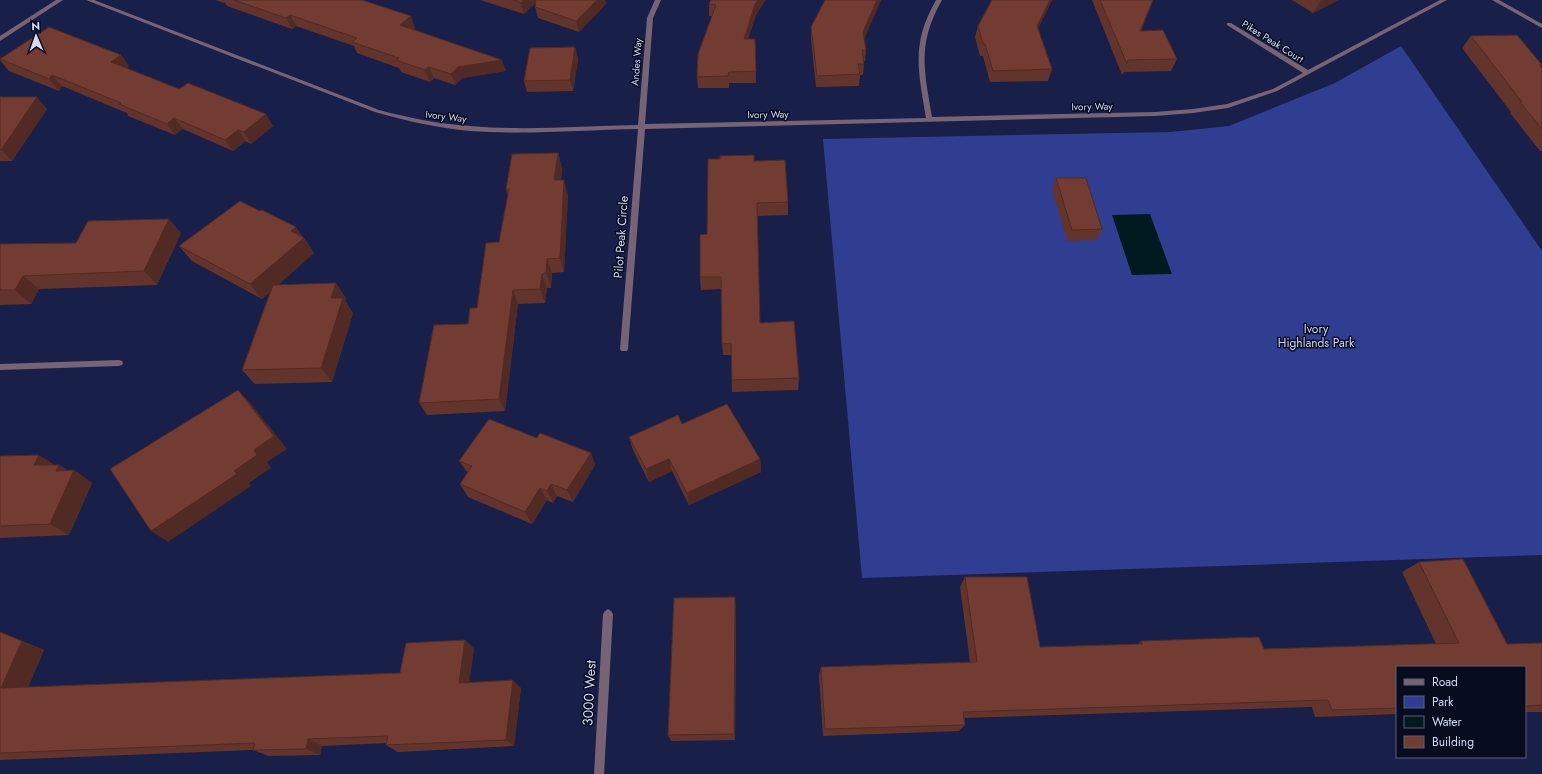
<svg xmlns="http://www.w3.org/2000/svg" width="1542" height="774" font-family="Jost,sans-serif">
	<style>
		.green { fill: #303e91 }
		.water { fill: #011a1f }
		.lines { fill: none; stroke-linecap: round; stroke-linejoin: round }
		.minor { fill: #776374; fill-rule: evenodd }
		.wall { fill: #63342b }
		.shaded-wall { fill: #502a23 }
		.building { fill: #733c32; stroke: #502a23 }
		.labels { text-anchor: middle; stroke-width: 3; stroke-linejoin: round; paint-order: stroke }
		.far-street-label { font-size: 10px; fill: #d2dbf7; stroke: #080c1f }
		.street-label { font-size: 12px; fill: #d2dbf7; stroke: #080c1f }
		.park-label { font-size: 12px; fill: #cfd8f4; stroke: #080c1f }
		.near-street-label { font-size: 14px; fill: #d2dbf7; stroke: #080c1f }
	</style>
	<rect width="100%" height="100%" fill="#18204a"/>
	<path class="green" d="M1401,46L1542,251V555L862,578L823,139L1171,132L1229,126L1335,83Z"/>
	<path class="water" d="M1150,214L1172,274L1132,275L1112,215Z"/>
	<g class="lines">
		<g class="minor">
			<path d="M56,0H63L0,41V36Z"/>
			<path d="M86,0H94L379,110C409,118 439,124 470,126C524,131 583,126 638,125L647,18L655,0H661L653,18L645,124L926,118C918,70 911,44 936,0H942C917,44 924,70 932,117L1155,112L1193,109L1227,104L1273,89L1303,73L1227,25V23H1231L1308,70L1440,0H1447L1277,91L1228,108L1193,113L1155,116L645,129L628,349L627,351H621L620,349L638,129C583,130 525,135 470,131C438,128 406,121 375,112Z"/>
			<path d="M1492,0H1499L1542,24V28Z"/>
			<path d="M119,360L122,361L123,363L122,365L119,366L0,370V364Z"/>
			<path d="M608,609L611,611L613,614L604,774H594L603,614L605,611Z"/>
		</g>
	</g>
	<g class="wall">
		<path d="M215,0H362L415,28L413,30L506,71L462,78L455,85L434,78L430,82L401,72L399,68L357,53L354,46L296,26L292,29L227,6L225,3Z"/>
		<path d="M480,0H605L606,4L579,32L538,18L535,7L536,2L524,14Z"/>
		<path d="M711,0L756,15L748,39H755L756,83H729V88H698L697,77L712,16H709V4Z"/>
		<path d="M881,0L864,39L866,50L865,61H864V64L863,75H860L859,86L816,87L811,39V27Z"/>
		<path d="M1052,0L1038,28L1052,69L1048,81L990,82L983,56H980L975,37L978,26Z"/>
		<path d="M1092,0H1153L1141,31L1177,59L1171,71L1124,72L1122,75Z"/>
		<path d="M1292,0H1339L1313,13Z"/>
		<path d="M1471,36L1542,65L1540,67L1542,68V151H1540L1510,113L1511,112L1462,48Z"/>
		<path d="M575,47L578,59L573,91L527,92L524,81Z"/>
		<path d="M0,59L129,66L127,68L273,126L251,144L245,141L233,151L183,129L175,135L128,116L127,113L62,86L59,91L9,71L0,60Z"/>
		<path d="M0,97L47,109L12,161H0Z"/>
		<path d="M558,153L562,168L561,180L568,195L564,272L552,273L551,288H547L545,303L518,304L505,411L427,415L419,403L477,308L499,242L508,195L506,189Z"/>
		<path d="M754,161L788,202V215L757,216L760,323L799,378L798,390L732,392L731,355H723L722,344L721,289L701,290L700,277L707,234Z"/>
		<path d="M1056,178L1102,229L1097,240L1067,241L1052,189Z"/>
		<path d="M181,233L157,285L39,289L31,304L0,305V244L76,243Z"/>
		<path d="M303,237L304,238L314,253L278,285L346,298L345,301L353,313L332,382L255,384L242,370L270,292L262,299L192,261L179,246Z"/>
		<path d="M682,424L760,459L761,472L689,505L672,471L649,482L633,450L629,437Z"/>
		<path d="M537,438L591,453L595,465L573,502L557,496L553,503L547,500L532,524L468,497L460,484L468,473L459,461Z"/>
		<path d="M0,456L55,465H59L67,470H74L92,483L69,535L0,538Z"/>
		<path d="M1419,562L1507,644L1542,643V712H1525V667H1397V714L1315,717L1312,707L964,718L965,725L959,731L823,736L819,675L821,667L970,662L960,587L965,577L1040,647L1138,644L1141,641L1264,649L1436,644L1402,572Z"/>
		<path d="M736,607L735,740L671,741L668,735Z"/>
		<path d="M0,632L44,650L28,687L400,673L465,640L474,649L469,682L521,688L514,746L398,752L386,745L387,743L322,746L320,755L269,756L253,750L0,760Z"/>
	</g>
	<g class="shaded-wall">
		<path d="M524,0H538L524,14L521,3Z"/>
		<path d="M597,0H605L606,4L579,32L576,21Z"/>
		<path d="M758,0H766L756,15L744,51V39L755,4Z"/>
		<path d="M877,0H881L862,44L863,32Z"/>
		<path d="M1050,0H1052L1034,37L1037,26Z"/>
		<path d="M1323,0H1339L1313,13L1320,2Z"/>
		<path d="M290,15L296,26L292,29L286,18Z"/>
		<path d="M411,16L415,28L404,37L400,25Z"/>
		<path d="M575,47L578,59L573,91L570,80Z"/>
		<path d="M121,55L129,66L119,73L111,62Z"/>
		<path d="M502,60L506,71L462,78L455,85L451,74L458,67Z"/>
		<path d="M429,67L434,78L430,82L425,70Z"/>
		<path d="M52,75L62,86L59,91L49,79Z"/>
		<path d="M37,97L47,109L12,161L1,150Z"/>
		<path d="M266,114L273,126L251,144L244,132Z"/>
		<path d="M174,118L183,129L175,135L167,124Z"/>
		<path d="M238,130L245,141L233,151L225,140Z"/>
		<path d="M558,153L562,168L559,195L554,180Z"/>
		<path d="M564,180L568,195L564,272L560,258Z"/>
		<path d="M169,219L181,233L157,285L144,271Z"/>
		<path d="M296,227L314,253L262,299L250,284L291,231Z"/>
		<path d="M547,259L552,273L551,288L546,273Z"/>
		<path d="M542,274L547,288L545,303L540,289Z"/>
		<path d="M23,276L39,289L31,304L15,290Z"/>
		<path d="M336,283L346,298L345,301L353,313L332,382L321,368L331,298Z"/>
		<path d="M513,290L518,304L505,411L499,399Z"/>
		<path d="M238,390L251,404L287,449L267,462L271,468L249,483L251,486L168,542L151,531L234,471L254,450Z"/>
		<path d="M591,453L595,465L573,502L567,490Z"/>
		<path d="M39,455L58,467L59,465L72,474L74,470L92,483L69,535L50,524L34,465Z"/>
		<path d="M669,459L672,471L649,482L646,469Z"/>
		<path d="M760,459L761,472L689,505L687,493Z"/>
		<path d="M551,484L557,496L553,503L547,491Z"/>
		<path d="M540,488L547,500L532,524L525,512Z"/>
		<path d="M735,597L736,607L735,740L734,734Z"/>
		<path d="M0,632L44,650L24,696L1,688Z"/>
		<path d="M465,640L474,649L468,690L459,683Z"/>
		<path d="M513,680L521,688L514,746L506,740Z"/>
		<path d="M308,739L322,746L320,755L306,749Z"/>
	</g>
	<g class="building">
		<path d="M234,0H362L411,16L400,25L502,60L458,67L451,74L429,67L425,70L396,60L399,58L352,42L357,38L290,15L286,18Z"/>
		<path d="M513,0H524L521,3Z"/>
		<path d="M536,0H597L576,21L535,7Z"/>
		<path d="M711,0H758L755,4L744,39H755L756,71L729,72L728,76L697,77L698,54L716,5L709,4Z"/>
		<path d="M825,0H877L863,32L866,50H862L864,64H858L860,74L817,76L811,27Z"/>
		<path d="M992,0H1050L1037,26L1052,69L993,71L985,44H983L978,26Z"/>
		<path d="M1100,0H1153L1140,31L1163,30L1177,59L1128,60L1127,64Z"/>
		<path d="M49,27L121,55L111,62L179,89L188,83L266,114L244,132L238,130L225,140L174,118L167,124L119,104L121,103L52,75L49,79L0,59Z"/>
		<path d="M1517,35L1542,65H1539L1542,68V129L1520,102H1522L1471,36Z"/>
		<path d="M575,47L570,80L524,81L530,48Z"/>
		<path d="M0,97H37L1,150H0Z"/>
		<path d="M558,153L554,180H564L560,258L547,259L546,273L542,274L540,289L513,290L499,399L419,403L434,325L468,324L470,308H477L486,243L499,242L509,189H506L512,154Z"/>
		<path d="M754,155V161L785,160L788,202L757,203L760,323L794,321L799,378L732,380L731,343L722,344L721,277H700V235L707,234L708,159H720V156Z"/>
		<path d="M1056,178H1086L1102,229L1072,230Z"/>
		<path d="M240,201L260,211L262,210L296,227L291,231L304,238L250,284L179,246Z"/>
		<path d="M169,219L144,271L23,276L15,290H0V244L76,243L88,221Z"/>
		<path d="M336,283L331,298H343L321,368L242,370L273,285Z"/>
		<path d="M238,390L274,436L254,450L257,455L234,471L237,474L151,531L110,469Z"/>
		<path d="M727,404L760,459L687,493L669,459L646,469L629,437L678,415L682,424Z"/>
		<path d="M489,419L537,438L540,433L591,453L567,490L551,484L547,491L540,488L525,512L460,484L472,466L459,461Z"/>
		<path d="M39,455L34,465H59L56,471L74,470L50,524L0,526V456Z"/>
		<path d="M1463,559L1507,644L1542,643V705L1525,706V667H1397V708L1332,710L1328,700L963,712L965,725L825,729L821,667L977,662L965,577H1027L1040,647L1142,644L1141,641L1259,637L1264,649L1459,643L1419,562Z"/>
		<path d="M735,597L734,734L668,735L674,598Z"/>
		<path d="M0,632L22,641L1,688L400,673L406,643L465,640L459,683L513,680L506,740L386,745L388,736L308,739L306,749L253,750L255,743L0,753Z"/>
	</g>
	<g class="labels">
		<g class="far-street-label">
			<text transform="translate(1273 41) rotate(32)" y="4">Pikes Peak Court</text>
			<text transform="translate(636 62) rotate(-86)" y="4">Andes Way</text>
			<text transform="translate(1092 106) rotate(-1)" y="4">Ivory Way</text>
			<text transform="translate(768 114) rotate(-1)" y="4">Ivory Way</text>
			<text transform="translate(446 116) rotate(7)" y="4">Ivory Way</text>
		</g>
		<g class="street-label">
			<text transform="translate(621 237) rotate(-86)" y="4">Pilot Peak Circle</text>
		</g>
		<g class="park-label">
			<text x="1316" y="333">Ivory<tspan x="1316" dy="14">Highlands Park</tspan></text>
		</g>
		<g class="near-street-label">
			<text transform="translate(589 693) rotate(-87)" y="5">3000 West</text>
		</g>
	</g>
	<rect x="1396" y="666" width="130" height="92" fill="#080c1f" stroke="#595f75"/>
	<rect x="1404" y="679" width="20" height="6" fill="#776374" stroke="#595f75"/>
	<text x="1432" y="686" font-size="12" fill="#d2dbf7">Road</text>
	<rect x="1404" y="696" width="20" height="12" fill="#303e91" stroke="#595f75"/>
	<text x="1432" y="706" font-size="12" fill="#d2dbf7">Park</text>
	<rect x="1404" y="716" width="20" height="12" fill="#011a1f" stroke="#595f75"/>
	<text x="1432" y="726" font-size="12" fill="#d2dbf7">Water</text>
	<rect x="1404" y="736" width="20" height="12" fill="#733c32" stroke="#595f75"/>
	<text x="1432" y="746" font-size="12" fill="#d2dbf7">Building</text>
	<g transform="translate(36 36) rotate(358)" stroke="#080c1f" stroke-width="3" paint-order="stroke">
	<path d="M0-3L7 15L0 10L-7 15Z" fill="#d2dbf7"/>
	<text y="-6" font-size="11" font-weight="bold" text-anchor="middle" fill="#d2dbf7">N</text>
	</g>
</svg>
